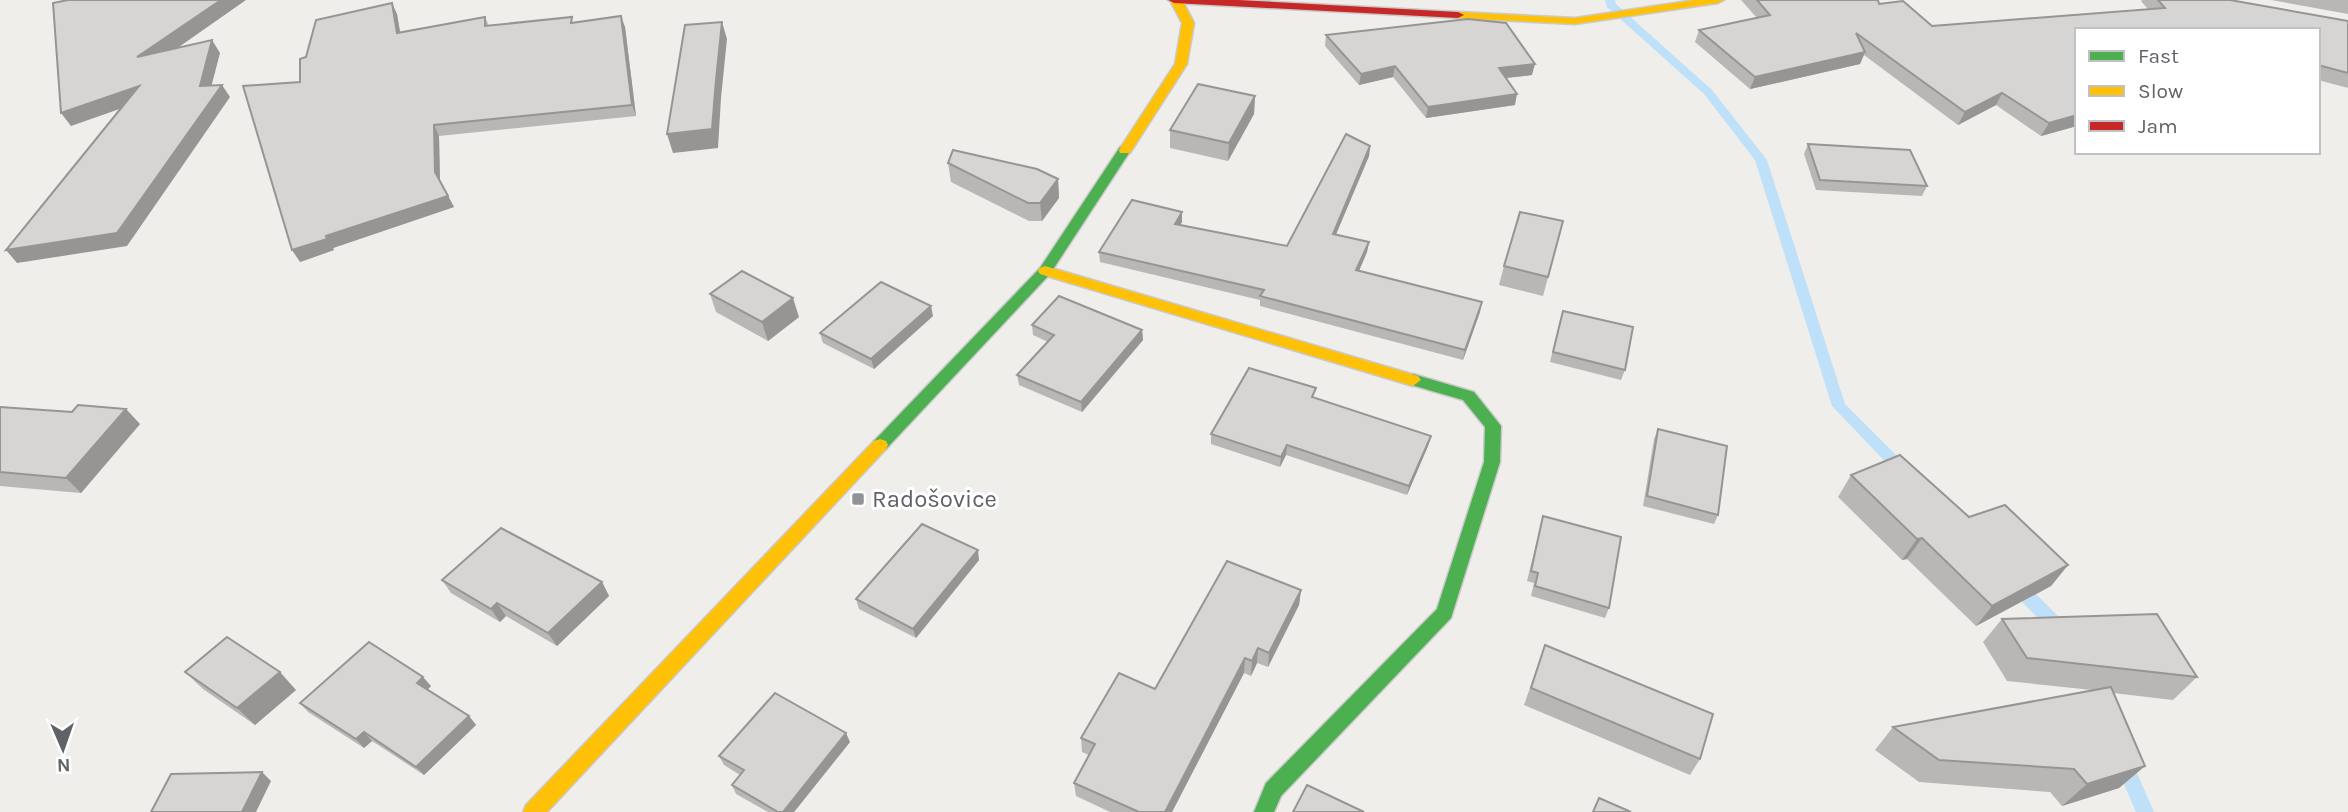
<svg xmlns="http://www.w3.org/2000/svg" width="2348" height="812" font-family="Karla,sans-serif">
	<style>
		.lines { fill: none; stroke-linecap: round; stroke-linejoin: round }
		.stream { fill: #bfe0f9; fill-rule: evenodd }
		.fast-casing { stroke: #cacacb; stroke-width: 3 }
		.slow-casing { stroke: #cacacb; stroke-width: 3 }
		.jam-casing { stroke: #cacacb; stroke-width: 3 }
		.fast { fill: #4caf50; fill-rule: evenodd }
		.slow { fill: #ffc107; fill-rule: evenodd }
		.jam { fill: #c62828; fill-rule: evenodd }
		.wall { fill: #b8b7b5 }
		.shaded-wall { fill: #969594 }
		.building { fill: #d6d5d3; stroke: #969594; stroke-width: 2 }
		.poi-dot { fill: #919496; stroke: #fff; stroke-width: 2.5 }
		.labels { text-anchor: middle; stroke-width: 6; stroke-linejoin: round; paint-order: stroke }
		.poi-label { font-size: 24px; fill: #5f6368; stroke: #fff; text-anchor: start }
	</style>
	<rect width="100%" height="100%" fill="#efeeea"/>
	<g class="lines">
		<g class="stream">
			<path d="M1605,0H1615L1616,4L1712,90L1767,160L1845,404L1909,468L1911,472L1909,476H1899L1832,406L1755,160L1704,94L1607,7Z"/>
			<path d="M2017,579L2023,581L2068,626L2070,631L2068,636L2062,638L2056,636L2011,591L2009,586L2011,581Z"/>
			<path d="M2124,755L2130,757L2154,812H2136L2115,763L2118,757Z"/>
		</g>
		<defs>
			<g id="fast">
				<path d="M1125,146L1131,150L1050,274L886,449H874L872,445L874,441L1040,268L1120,147Z"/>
				<path d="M1413,374L1474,392L1501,426L1500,462L1451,618L1281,796L1274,812H1254L1266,783L1437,609L1484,462L1485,427L1463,400L1408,384L1405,380L1408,376Z"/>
			</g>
			<g id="slow">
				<path d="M1170,0H1182L1194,23L1187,64L1130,153H1120L1119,150L1175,64L1182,23Z"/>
				<path d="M1695,0H1724L1718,3L1575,24L1458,18L1452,15L1458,12L1575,18Z"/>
				<path d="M1045,266L1418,376L1421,380L1413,386L1040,274L1038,271L1040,268Z"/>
				<path d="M880,439L886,441L888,445L886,449L547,812H523L526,805L874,441Z"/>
			</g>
			<path id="jam" d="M1168,0H1238L1458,12L1464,15L1458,18L1174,3Z"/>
		</defs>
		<use href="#fast" class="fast-casing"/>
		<use href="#slow" class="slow-casing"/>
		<use href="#jam" class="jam-casing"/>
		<use href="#fast" class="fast"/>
		<use href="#slow" class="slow"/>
		<use href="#jam" class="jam"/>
	</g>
	<g class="wall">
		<path d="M1741,0H1878L1879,4L1932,26L2148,9L2141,1L2142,0H2230L2348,21V88L2318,80V30H2077V126L2041,136L1996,105L1958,125L1864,55L1860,64L1750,89L1695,42L1699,30L1757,18Z"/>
		<path d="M2271,0H2348V14Z"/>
		<path d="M397,14L400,32L485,17L489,26L574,22L625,27L636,116L439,136L440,181L454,207L333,248L334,250L300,262V82L306,57Z"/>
		<path d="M1326,35L1532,75L1506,78L1515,105L1426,118L1393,77L1359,85L1325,46Z"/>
		<path d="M1255,96L1254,114L1228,161L1170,148V130Z"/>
		<path d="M1808,144L1927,186L1922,196L1816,190L1804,154Z"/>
		<path d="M1370,146L1369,156L1336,234L1369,242L1367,252L1359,271L1480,312L1463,360L1260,306V300L1100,262L1099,252L1182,212V222L1180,225L1287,246Z"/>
		<path d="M948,163L1058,179L1059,198L1042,221H1029L951,182Z"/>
		<path d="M1563,221L1543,296L1499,285L1504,266Z"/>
		<path d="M710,294L799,317L768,341L716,312Z"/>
		<path d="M933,316L874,369L823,343L820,333Z"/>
		<path d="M1560,320L1625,370L1621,380L1550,362Z"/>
		<path d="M1032,325L1142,330L1143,340L1082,412L1019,385L1017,375L1048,342L1033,335Z"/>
		<path d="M1315,398L1431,436L1428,446L1407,495L1286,455L1280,467L1211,444V434Z"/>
		<path d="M0,407L140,424L81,493L0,486Z"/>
		<path d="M1658,429L1718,515L1714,524L1643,506L1654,439Z"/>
		<path d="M1851,475L1969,517L2068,565L2051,586L1976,626L1907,559L1902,560L1838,497Z"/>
		<path d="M1543,516L1609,608L1605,618L1531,596L1534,583L1527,581Z"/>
		<path d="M979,560L916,638L859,609L856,599Z"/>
		<path d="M442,580L602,582L609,596L557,646L506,616L500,622L451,593Z"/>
		<path d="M1301,590L1299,605L1268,667L1257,663L1251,676L1244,673L1172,812H1110L1076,796L1074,783L1089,755L1082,752L1081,738Z"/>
		<path d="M2002,619L2197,677L2173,700L2113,693L2145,766L2119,788L2062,806L2050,792L1919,782L1875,750L1893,727L2092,690L2007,681L1983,642Z"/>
		<path d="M1545,645L1700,759L1690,775L1524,705Z"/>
		<path d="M185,672L296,690L255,725L203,689Z"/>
		<path d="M431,686L428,689L469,716L476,725L424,775L372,741L364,748L308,712L300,703Z"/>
		<path d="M850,742L794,812H768L736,794L732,785L740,775L724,765L719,756Z"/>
	</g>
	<g class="shaded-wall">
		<path d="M221,0H246L146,70L137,57Z"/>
		<path d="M392,3L397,14L402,44L397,33Z"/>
		<path d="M621,16L625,27L636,116L632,105Z"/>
		<path d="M722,22L727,39L721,98L718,148L673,153L667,134L716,80Z"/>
		<path d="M212,40L220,53L208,99L200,86Z"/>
		<path d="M1865,52L1860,64L1750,89L1755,77Z"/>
		<path d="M1535,64L1532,75L1496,79L1499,68Z"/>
		<path d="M1395,66L1393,77L1359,85L1361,74Z"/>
		<path d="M222,85L230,97L127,246L17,263L6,250Z"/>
		<path d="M139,86L148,99L71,126L61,113Z"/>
		<path d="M2002,93L1996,105L1958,125L1965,112Z"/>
		<path d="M1517,94L1515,105L1426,118L1428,107Z"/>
		<path d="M1255,96L1254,114L1228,161L1229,143Z"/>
		<path d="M2077,115V126L2041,136L2049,123Z"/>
		<path d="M434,125L439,136L440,183L435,172Z"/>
		<path d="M1370,146L1369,156L1332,244L1333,234Z"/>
		<path d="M1058,179L1059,198L1042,221L1040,203Z"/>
		<path d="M448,196L454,207L333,248L334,250L300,262L292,250L326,236Z"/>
		<path d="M1182,212V222L1175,234V224Z"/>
		<path d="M1369,242L1367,252L1355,280L1356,270Z"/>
		<path d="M793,298L799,317L768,341L762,322Z"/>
		<path d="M1482,302L1480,312L1463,360L1465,350Z"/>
		<path d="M931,306L933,316L874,369L871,359Z"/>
		<path d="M1142,330L1143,340L1082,412L1081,402Z"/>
		<path d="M126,409L140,424L81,493L66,478Z"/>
		<path d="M1431,436L1428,446L1407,495L1409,486Z"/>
		<path d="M1287,445L1286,455L1280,467L1281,457Z"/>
		<path d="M1922,538L1907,559L1902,560L1917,539Z"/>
		<path d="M978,550L979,560L916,638L913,629Z"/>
		<path d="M2068,565L2051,586L1976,626L1992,606Z"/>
		<path d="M602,582L609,596L557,646L548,633Z"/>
		<path d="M1301,590L1299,605L1268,667L1269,653Z"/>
		<path d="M497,603L506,616L500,622L491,609Z"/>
		<path d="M1258,648L1257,663L1251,676L1252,661Z"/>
		<path d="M1245,658L1244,673L1172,812H1165Z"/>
		<path d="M280,672L296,690L255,725L237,708Z"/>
		<path d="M423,677L431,686L425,692L417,683Z"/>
		<path d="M469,716L476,725L424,775L416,767Z"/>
		<path d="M364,732L372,741L364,748L356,739Z"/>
		<path d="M846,733L850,742L794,812H783Z"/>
		<path d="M2145,766L2119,788L2062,806L2087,784Z"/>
		<path d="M262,772L271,781L256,812H242Z"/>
	</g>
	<g class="building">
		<path d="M68,0H221L137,57L212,40L200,86L222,85L117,233L6,250L139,86L61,113L53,3Z"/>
		<path d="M1757,0H1878L1879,4L1903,1L1932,26L2165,8L2158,0H2230L2348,21V73L2318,65V30H2077V115L2049,123L2002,93L1965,112L1856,33L1865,52L1755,77L1699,30L1770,15Z"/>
		<path d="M392,3L397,33L485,17V26L572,17L571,23L621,16L632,105L434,125L435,172L448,196L326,236L327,239L292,250L243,86L300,82V59L306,57L316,20Z"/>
		<path d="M1468,19L1506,23L1535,64L1499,68L1517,94L1428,107L1395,66L1361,74L1326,35Z"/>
		<path d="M722,22L716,80L712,129L667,134L685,25Z"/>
		<path d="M1198,84L1255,96L1229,143L1170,130Z"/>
		<path d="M1346,134L1370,146L1333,234L1369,242L1356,270L1482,302L1465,350L1260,296L1264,290L1099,252L1132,200L1182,212L1175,224L1287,246Z"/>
		<path d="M1808,144L1910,150L1927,186L1820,180Z"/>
		<path d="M953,150L1037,169L1058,179L1040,203H1028L948,163Z"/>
		<path d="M1520,212L1563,221L1548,277L1504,266Z"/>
		<path d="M742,271L793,298L762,322L710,294Z"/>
		<path d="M881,282L931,306L871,359L820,333Z"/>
		<path d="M1059,296L1142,330L1081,402L1017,375L1054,335L1032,325Z"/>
		<path d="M1563,311L1633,327L1625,370L1553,352Z"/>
		<path d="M1249,368L1316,388L1312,397L1431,436L1409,486L1287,445L1281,457L1211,434Z"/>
		<path d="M78,405L126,409L66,478L0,472V407L72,412Z"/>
		<path d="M1658,429L1727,446L1718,515L1647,496Z"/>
		<path d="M1900,455L1969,517L2005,505L2068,565L1992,606L1922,538L1917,539L1851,475Z"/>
		<path d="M1543,516L1621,537L1609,608L1535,586L1538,573L1531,571Z"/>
		<path d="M922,524L978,550L913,629L856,599Z"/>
		<path d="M501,528L602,582L548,633L497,603L491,609L442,580Z"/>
		<path d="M1227,561L1301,590L1269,653L1258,648L1252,661L1245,658L1165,812H1139L1074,783L1095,744L1081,738L1119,673L1155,689Z"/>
		<path d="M2157,614L2197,677L2027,658L2002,619Z"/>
		<path d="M227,637L280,672L237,708L185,672Z"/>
		<path d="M369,642L423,677L417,683L469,716L416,767L364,732L356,739L300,703Z"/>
		<path d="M1545,645L1713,714L1700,759L1531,688Z"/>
		<path d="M2111,687L2145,766L2087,784L2074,769L1939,760L1893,727Z"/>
		<path d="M775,693L846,733L783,812H778L732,785L744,770L719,756Z"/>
		<path d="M262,772L242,812H151L171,774Z"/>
		<path d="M1307,785L1364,812H1293Z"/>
		<path d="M1599,798L1631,812H1593Z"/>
	</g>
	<rect class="poi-dot" x="851" y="492" width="14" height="14" rx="3.5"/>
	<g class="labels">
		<g class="poi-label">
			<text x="872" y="507">Radošovice</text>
		</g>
	</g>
	<rect x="2075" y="28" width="245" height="126" fill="#ffffff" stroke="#bfc1c3" stroke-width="2"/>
	<rect x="2089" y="51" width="35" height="10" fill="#4caf50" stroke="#bfc1c3" stroke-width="2"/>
	<text x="2138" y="63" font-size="21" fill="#5f6368">Fast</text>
	<rect x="2089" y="86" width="35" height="10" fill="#ffc107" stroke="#bfc1c3" stroke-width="2"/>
	<text x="2138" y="98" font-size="21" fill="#5f6368">Slow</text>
	<rect x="2089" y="121" width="35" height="10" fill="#c62828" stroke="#bfc1c3" stroke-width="2"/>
	<text x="2138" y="133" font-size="21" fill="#5f6368">Jam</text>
	<g transform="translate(63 749) rotate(178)" stroke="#ffffff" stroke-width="5" paint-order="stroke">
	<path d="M0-5L12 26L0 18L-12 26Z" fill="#5f6368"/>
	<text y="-10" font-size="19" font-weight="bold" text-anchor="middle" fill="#5f6368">N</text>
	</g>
</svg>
